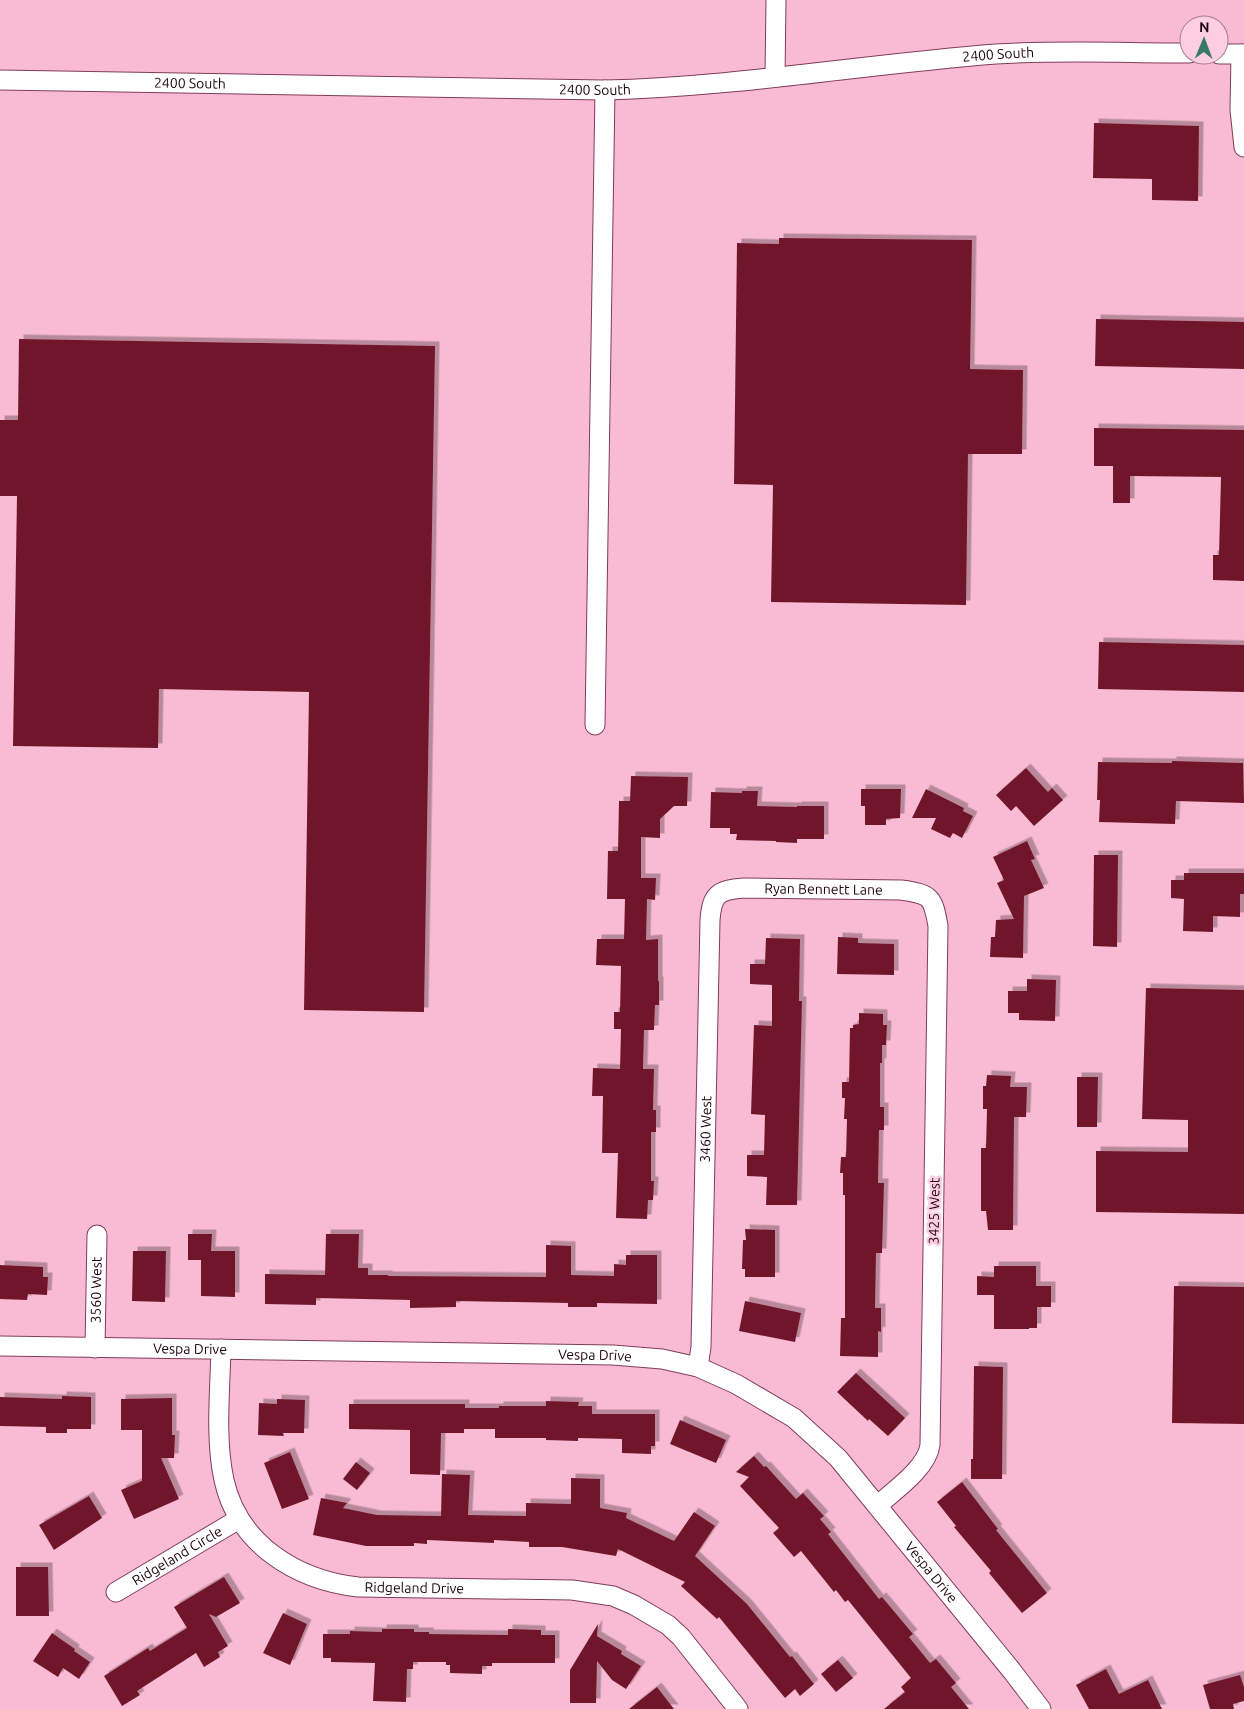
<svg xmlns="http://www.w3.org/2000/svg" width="1244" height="1709" font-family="Ubuntu,sans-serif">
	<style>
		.building { fill: #71192b; filter: url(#shadow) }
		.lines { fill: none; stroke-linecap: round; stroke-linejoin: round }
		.minor-casing { stroke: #7f3d5a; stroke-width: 21 }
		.minor { stroke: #fff; stroke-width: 19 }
		.labels { text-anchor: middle; stroke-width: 5; stroke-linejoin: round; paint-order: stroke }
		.street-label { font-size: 14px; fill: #1e0510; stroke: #fdcedf }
	</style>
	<defs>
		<filter id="shadow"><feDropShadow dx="4.5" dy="-4.5" stdDeviation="0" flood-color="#0004"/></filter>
	</defs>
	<rect width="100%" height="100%" fill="#f9bbd3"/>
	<g class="building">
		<path d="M1094,123L1199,126L1198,201L1152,200V179L1093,178Z"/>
		<path d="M779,238L972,240L970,369L1023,370L1022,454H968L966,605L771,602L773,485L734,484L737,243L779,244Z"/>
		<path d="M1096,319L1244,322V369L1095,366Z"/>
		<path d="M19,339L435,346L424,1012L304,1010L309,692L159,689L158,748L13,746L17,496H0V420H18Z"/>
		<path d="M1094,428L1244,430V581L1213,580V555H1219L1221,477L1130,476V503H1113V466H1094Z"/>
		<path d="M1099,642L1244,645V692L1098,689Z"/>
		<path d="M1172,761L1243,763L1244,803L1176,801L1175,824L1099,822L1100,800H1097L1098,762L1172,763Z"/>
		<path d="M1026,768L1048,792L1052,788L1063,800L1034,826L1016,806L1011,811L996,795Z"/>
		<path d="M631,776L688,777L687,806H674L660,819V838L641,837V878H656L655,900L647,899L646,940L658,939V981H659V1005H655L654,1030H644L643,1069H654L653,1110H656V1132H651V1181H654L653,1200H648L647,1219L616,1218L618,1153H602L603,1096H592L593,1068L620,1069L621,1029H614V1012H620L621,966L596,965L597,939H624L625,899H607L608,851H618L619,801H630Z"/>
		<path d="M861,789H901L900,818L886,819V825H865V806H861Z"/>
		<path d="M926,789L964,808L963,811L973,816L962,838L953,833L950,838L931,829L936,818H912Z"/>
		<path d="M742,791H758L757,806L797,807V806H824V839H797V843L776,842V841L736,840L737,834H730V828H710L711,792L742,793Z"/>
		<path d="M1027,841L1035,859L1031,860L1044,888L1024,896L1023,958L990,957L991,937H995L996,920L1014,919L997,883L1004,880L993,857Z"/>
		<path d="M1094,855H1118L1117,947L1093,946Z"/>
		<path d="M1184,873H1244V894H1240V917L1213,916V932L1183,931L1184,899L1171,898V880H1184Z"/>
		<path d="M838,937L858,938V943L894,944V975L837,974Z"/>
		<path d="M766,938L800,939L799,1001H802L797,1205H766L767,1177L747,1176V1155H764L765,1115L751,1114L754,1025L772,1026V985L750,984V964H765Z"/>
		<path d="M1027,979L1056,980L1055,1021L1019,1020V1013H1008V991H1027Z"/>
		<path d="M1146,988L1244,990V1214L1096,1212V1151L1188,1152V1120L1142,1119Z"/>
		<path d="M859,1013L883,1014V1025H887L886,1045H882V1063H880V1107H884V1130H879L878,1183H884L882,1253H876L875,1308H881V1332L878,1331V1357L840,1356L841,1318H845V1195H843V1173H840L841,1157H846L847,1119H844L845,1098H842V1082H849L850,1028H853V1025L859,1024Z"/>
		<path d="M987,1075L1011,1076L1010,1087H1027L1026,1117H1014L1013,1230H988L986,1211H981V1148H986L987,1109H983V1086H986Z"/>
		<path d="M1077,1077H1098L1097,1127H1077Z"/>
		<path d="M745,1229L775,1230V1277H745V1269H742L743,1240H746Z"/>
		<path d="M188,1234H212L211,1251H235V1297L201,1296V1260H188Z"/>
		<path d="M326,1234H359L358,1268H368V1275H388V1276L546,1277V1245L571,1246V1275L614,1276V1264L626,1265V1255H657V1304L597,1303V1307H568V1303L456,1301V1307L410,1308V1300L316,1298V1305L265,1304V1274L325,1275Z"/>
		<path d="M133,1251H166L165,1302L132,1301Z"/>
		<path d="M0,1265L43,1267V1277H48L47,1295L28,1294L27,1300L0,1299Z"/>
		<path d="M994,1266H1036V1286H1051V1307H1037V1328H1029V1329H994V1295H977V1276L994,1277Z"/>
		<path d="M1174,1286L1244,1287V1424L1172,1423Z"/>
		<path d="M745,1301L801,1313L795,1342L739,1331Z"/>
		<path d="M974,1366L1003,1367L1002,1479H971V1459H973Z"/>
		<path d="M856,1373L905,1418L888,1436L869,1419L868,1421L837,1392Z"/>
		<path d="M62,1396L91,1397V1429H67V1433H46V1427L0,1426V1397L62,1399Z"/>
		<path d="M172,1398V1435H175L174,1458H161L179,1499L134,1519L121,1490L142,1481V1430H121V1399Z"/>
		<path d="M277,1399L305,1400L304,1433H283L284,1436L258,1435L259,1403L277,1404Z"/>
		<path d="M546,1401L579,1402L578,1406H592V1414H655V1446H651V1454L622,1453V1439L578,1438V1441L546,1440V1438H495V1429H464V1433H441L440,1475L410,1474V1430L349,1429V1404H465V1408H499V1406H546Z"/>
		<path d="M680,1420L726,1440L716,1463L670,1444Z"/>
		<path d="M290,1452L309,1499L282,1509L264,1463Z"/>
		<path d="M754,1456L764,1467L766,1466L796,1499L803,1493L824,1516L820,1519L831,1532L828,1534L879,1599L882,1597L913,1634L909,1637L930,1663L936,1659L956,1683L951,1687L969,1709H884L905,1692L901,1687L911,1678L848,1600L845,1602L836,1590L834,1592L801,1551L794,1557L773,1533L779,1528L740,1486L749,1477L736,1472Z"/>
		<path d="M356,1462L370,1473L357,1490L343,1479Z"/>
		<path d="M442,1474L470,1475L468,1515L526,1516V1503L571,1504V1478L600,1479V1508L627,1513L626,1518L674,1541L694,1512L715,1526L695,1556L747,1604L790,1657L792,1656L814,1684L800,1696L795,1689L785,1698L719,1617L717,1619L681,1586L685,1582L618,1549L616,1556L562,1547H529V1542L494,1540V1543L427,1540V1544L414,1543V1546H366L313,1535L321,1498L347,1503L343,1508L377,1515L441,1516Z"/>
		<path d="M962,1482L998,1529L996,1530L1047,1593L1022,1613L989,1573L991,1571L954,1527L956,1526L937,1502Z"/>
		<path d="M89,1496L102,1518L54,1550L39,1525Z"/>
		<path d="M16,1567H48L49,1616H16Z"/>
		<path d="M224,1577L240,1603L216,1617L209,1614L228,1646L218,1652L220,1657L204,1667L196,1653L137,1691L140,1695L122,1706L104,1676L148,1648L150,1651L187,1628L174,1607Z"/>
		<path d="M283,1613L307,1624L290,1665L263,1653Z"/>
		<path d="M598,1624L597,1636L622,1651L621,1654L641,1666L626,1689L612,1680L597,1661L596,1703H570V1670Z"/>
		<path d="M382,1629H414V1632H429V1634L508,1635V1629L541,1630V1635H555V1663H492V1666H482V1674L450,1673V1665H446V1662H413V1669H407L406,1702L373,1701L375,1663L331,1662V1658H323V1634H350V1631L382,1632Z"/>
		<path d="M52,1633L75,1649L74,1651L90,1662L79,1679L63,1668L58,1677L33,1661Z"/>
		<path d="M838,1660L853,1678L836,1692L821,1674Z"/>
		<path d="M1106,1669L1119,1694L1148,1680L1162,1709H1089L1076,1685Z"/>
		<path d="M1240,1675L1244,1687V1701L1233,1704L1234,1709H1210L1203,1685Z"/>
		<path d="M657,1687L674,1709H629Z"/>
	</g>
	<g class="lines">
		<defs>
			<g id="minor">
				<path d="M1219,54H1244"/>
				<path d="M1241,54L1240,110L1244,147"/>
				<path d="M775,77L776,0"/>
				<path id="s1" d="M0,80L605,90C736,87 866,64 996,54C1060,50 1125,53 1189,53"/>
				<path d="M595,725L605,90"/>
				<path id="s2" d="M0,1346L613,1355L662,1359L698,1367L736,1384L794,1418L838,1458L1012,1671L1041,1709"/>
				<path id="s3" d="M95,1348L97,1235"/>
				<path id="s4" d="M221,1349C220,1391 215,1439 224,1480C238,1544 296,1580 358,1587L572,1590L613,1596L634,1605L668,1625L681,1637L738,1709"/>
				<path id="s5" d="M698,1367L701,1347L710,920C712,894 718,890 744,888L901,890C931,894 933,897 938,926L930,1445C927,1468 895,1490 878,1505"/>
				<path id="s6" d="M116,1592L239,1519"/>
			</g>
		</defs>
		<use href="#minor" class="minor-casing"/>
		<use href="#minor" class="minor"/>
	</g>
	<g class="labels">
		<g class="street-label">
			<text dy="5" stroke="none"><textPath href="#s1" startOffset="1000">2400 South</textPath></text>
			<text dy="5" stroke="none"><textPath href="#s1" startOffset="190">2400 South</textPath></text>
			<text dy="5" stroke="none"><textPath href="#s1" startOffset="595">2400 South</textPath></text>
			<text dy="5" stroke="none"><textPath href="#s5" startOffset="581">Ryan Bennett Lane</textPath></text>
			<text dy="5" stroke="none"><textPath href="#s5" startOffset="238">3460 West</textPath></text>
			<text transform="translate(934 1211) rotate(-89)" y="5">3425 West</text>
			<text dy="5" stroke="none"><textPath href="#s3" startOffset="58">3560 West</textPath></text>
			<text dy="5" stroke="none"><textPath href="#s2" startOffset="190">Vespa Drive</textPath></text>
			<text dy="5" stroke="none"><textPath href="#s2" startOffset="595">Vespa Drive</textPath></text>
			<text dy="5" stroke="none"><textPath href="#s6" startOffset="71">Ridgeland Circle</textPath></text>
			<text dy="5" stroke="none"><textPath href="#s2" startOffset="1015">Vespa Drive</textPath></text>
			<text dy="5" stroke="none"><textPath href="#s4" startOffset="371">Ridgeland Drive</textPath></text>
		</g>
	</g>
	<g transform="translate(1204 40) rotate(1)"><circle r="24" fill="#fdcedf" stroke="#a47e8c"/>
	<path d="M0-4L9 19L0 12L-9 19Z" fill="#387867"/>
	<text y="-8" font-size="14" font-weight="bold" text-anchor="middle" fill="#1e0510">N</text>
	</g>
</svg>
